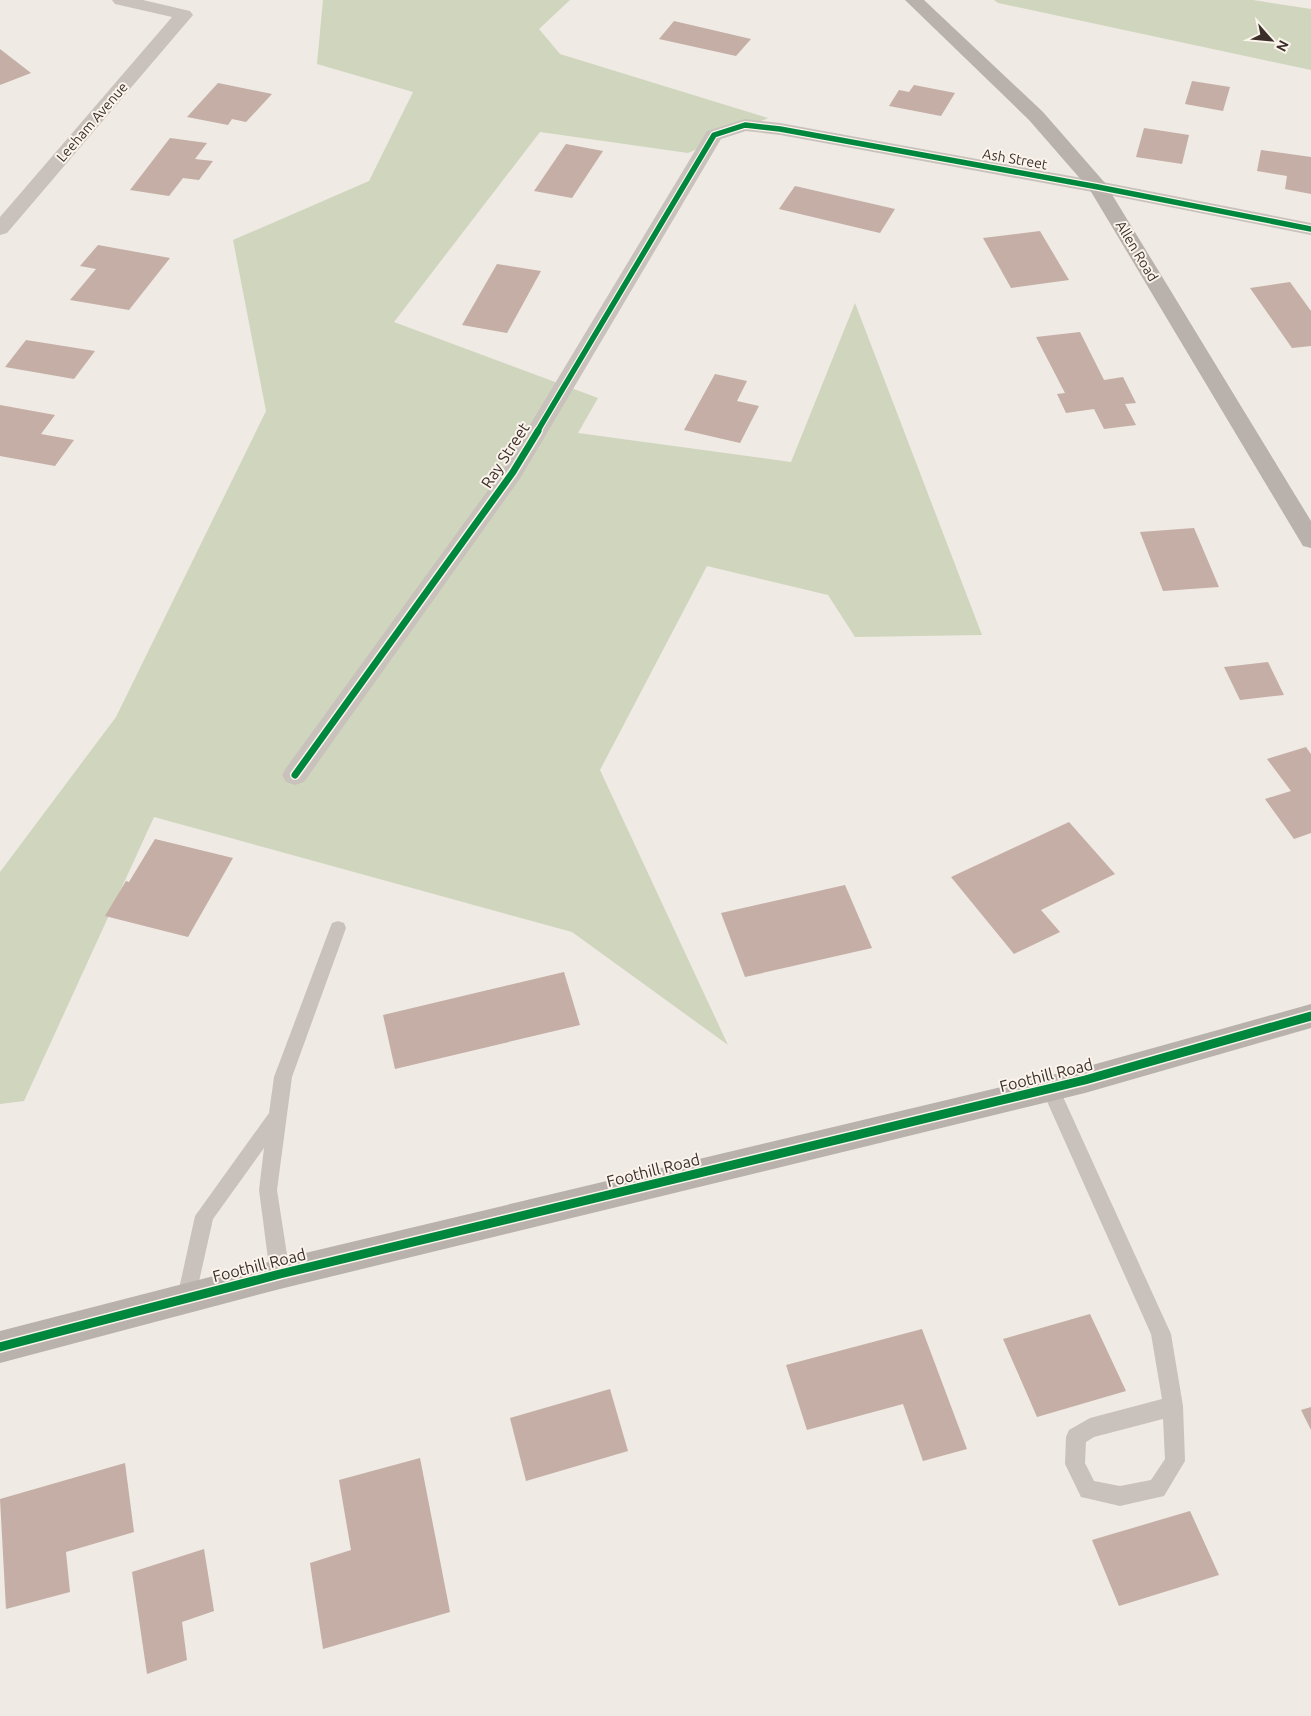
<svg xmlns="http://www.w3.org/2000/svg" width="1311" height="1716" font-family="Ubuntu,sans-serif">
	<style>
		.green { fill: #d0d6bd }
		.building { fill: #c4aea5 }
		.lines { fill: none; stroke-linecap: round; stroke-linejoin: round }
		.lane { fill: #c9c2bc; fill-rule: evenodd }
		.street { fill: #c9c2bc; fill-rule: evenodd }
		.secondary { fill: #b9b2ac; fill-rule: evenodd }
		.cycleway-far2-casing { stroke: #fbf4ec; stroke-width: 8 }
		.cycleway-far1-casing { stroke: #fbf4ec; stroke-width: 10 }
		.cycleway-casing { stroke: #fbf4ec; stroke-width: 12 }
		.cycleway-far2 { stroke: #00873e; stroke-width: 5.5 }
		.cycleway-far1 { stroke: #00873e; stroke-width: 7 }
		.cycleway { stroke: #00873e; stroke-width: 9 }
		.labels { text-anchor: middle; stroke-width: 4; stroke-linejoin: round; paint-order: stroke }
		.far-street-label { font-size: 14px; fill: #3b2f29; stroke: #fbf4ec }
		.street-label { font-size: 16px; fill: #3b2f29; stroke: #fbf4ec }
	</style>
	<rect width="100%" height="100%" fill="#efeae4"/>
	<g class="green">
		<path d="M323,0H570L539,29L560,54L768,118L688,153L540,132L394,322L598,398L578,433L791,462L855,303L982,635L855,637L828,595L707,566L600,770L728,1045L572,932L154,817L24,1101L0,1104V872L116,717L266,411L233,240L369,181L413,92L317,64Z"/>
		<path d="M994,0H1253L1311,9V70L998,3Z"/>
	</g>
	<g class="building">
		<path d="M674,21L751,39L736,56L659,39Z"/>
		<path d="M0,49L31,73L0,85Z"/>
		<path d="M1192,81L1230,87L1223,111L1185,104Z"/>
		<path d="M218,83L272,94L246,122L232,119L228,125L187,117Z"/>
		<path d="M914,85L955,93L941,116L889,106L899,90L909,92Z"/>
		<path d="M1144,128L1189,135L1182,164L1136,157Z"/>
		<path d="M170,138L207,143L195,159L213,161L199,180L183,178L169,196L130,190Z"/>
		<path d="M566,144L603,151L572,198L534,191Z"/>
		<path d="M1261,150L1311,157V194L1285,189L1287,176L1257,171Z"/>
		<path d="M795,186L895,209L880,233L779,209Z"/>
		<path d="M1040,231L1069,280L1011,288L983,238Z"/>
		<path d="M98,245L170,258L129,310L70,300L96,269L80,266Z"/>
		<path d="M497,264L541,271L507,333L462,325Z"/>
		<path d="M1290,282L1311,311V346L1292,348L1250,288Z"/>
		<path d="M1080,332L1104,380L1123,377L1136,403L1125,404L1136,425L1104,429L1094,409L1066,413L1057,394L1065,393L1036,337Z"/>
		<path d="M26,340L95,351L74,379L5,367Z"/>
		<path d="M715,374L747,381L737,401L759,406L740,443L684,430Z"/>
		<path d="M0,405L55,415L41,434L74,440L55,466L0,456Z"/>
		<path d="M1194,528L1219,587L1163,591L1140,532Z"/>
		<path d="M1268,662L1284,695L1240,700L1224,667Z"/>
		<path d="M1306,747L1311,754V833L1294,839L1265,799L1291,791L1267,759Z"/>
		<path d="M1069,822L1115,874L1041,910L1060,932L1014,954L951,877Z"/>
		<path d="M155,839L233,858L188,937L105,916L126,881L129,882Z"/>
		<path d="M845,885L872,948L745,977L721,913Z"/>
		<path d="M564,972L580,1025L395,1069L383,1015Z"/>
		<path d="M1090,1314L1126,1391L1037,1417L1003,1339Z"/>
		<path d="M922,1329L967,1449L923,1461L903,1404L807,1430L786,1365Z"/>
		<path d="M610,1389L628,1451L526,1481L510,1418Z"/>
		<path d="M1311,1407V1430L1301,1410Z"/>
		<path d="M420,1458L450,1612L323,1649L310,1563L351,1550L339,1480Z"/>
		<path d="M125,1463L134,1532L66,1552L70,1592L6,1609L0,1499Z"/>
		<path d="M1190,1511L1219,1575L1119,1606L1092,1540Z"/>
		<path d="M204,1549L214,1611L182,1622L187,1660L147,1674L132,1572Z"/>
	</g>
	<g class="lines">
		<g class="lane">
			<path d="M338,921L344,923L346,928L292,1077L277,1190L290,1274L287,1280L280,1283L273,1280L270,1274L259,1190L264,1148L213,1219L194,1304L187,1307L180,1304L177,1298L195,1216L269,1113L274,1077L330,928L332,923Z"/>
			<path d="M1050,1080L1056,1083L1059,1088L1171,1334L1183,1406L1185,1461L1164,1496L1120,1506L1081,1497L1065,1464L1066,1437L1069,1430L1090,1418L1162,1399L1151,1334L1041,1088L1044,1083ZM1163,1419L1165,1459L1151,1480L1120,1486L1094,1481L1085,1463L1086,1442L1094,1437Z"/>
		</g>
		<g class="street">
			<path d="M112,0H143L190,11L193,15L7,233L0,235V217L172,17L115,4Z"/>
			<path d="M745,119L780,123L1098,181L1311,223V235L1098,193L780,135L746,131L721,139L521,477L304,782L295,785L286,782L282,775L286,768L504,468L707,131Z"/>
		</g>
		<g class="secondary">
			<path d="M905,0H924L1043,112L1105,183L1311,521V548L1303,546L1090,190L1029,120Z"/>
			<path d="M1311,1004V1028L1085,1093L280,1289L0,1363V1331L280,1259L1085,1067Z"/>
		</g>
		<defs>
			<path id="cycleway-far2" d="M537,432L714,135L745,125L780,129L1098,187L1311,229"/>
			<path id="cycleway-far1" d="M295,775L513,472L538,431"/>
			<path id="cycleway" d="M0,1347L280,1274L1085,1080L1311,1016"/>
		</defs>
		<use href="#cycleway-far2" class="cycleway-far2-casing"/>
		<use href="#cycleway-far1" class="cycleway-far1-casing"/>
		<use href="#cycleway" class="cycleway-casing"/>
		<use href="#cycleway-far2" class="cycleway-far2"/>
		<use href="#cycleway-far1" class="cycleway-far1"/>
		<use href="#cycleway" class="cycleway"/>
	</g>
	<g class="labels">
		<g class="far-street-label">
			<text transform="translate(92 122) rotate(-49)" y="5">Leeham Avenue</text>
			<text transform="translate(1015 159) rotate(10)" y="5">Ash Street</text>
			<text transform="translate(1137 251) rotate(59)" y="5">Allen Road</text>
		</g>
		<g class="street-label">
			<text transform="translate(505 455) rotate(-57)" y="6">Ray Street</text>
			<text transform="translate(1046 1075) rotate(-14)" y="6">Foothill Road</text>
			<text transform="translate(653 1170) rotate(-14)" y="6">Foothill Road</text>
			<text transform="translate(259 1265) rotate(-14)" y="6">Foothill Road</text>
		</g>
	</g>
	<g transform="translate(1271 40) rotate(117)" stroke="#fbf4ec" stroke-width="4" paint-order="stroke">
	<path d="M0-4L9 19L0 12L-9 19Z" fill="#3b2f29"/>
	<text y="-8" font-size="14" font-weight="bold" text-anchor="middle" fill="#3b2f29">N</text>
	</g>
</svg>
